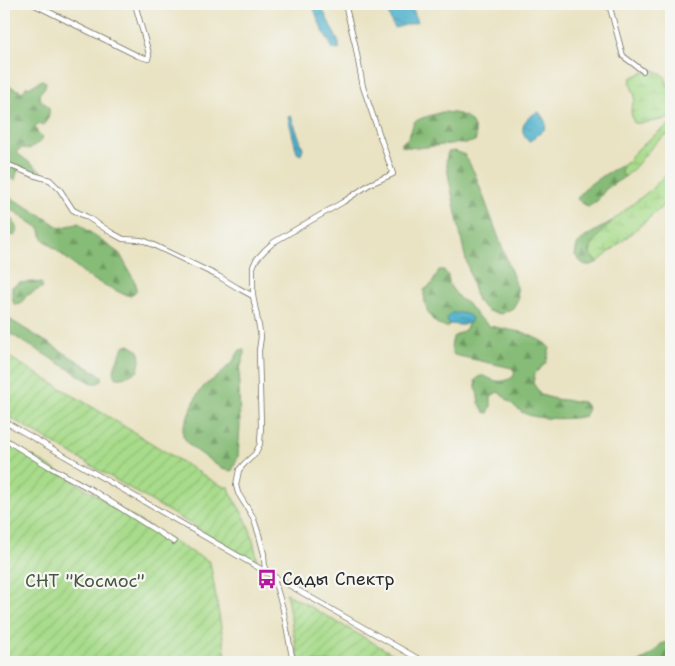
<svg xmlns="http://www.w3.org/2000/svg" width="675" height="666" font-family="'Shantell Sans',sans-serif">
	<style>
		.forest { fill: url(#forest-firs); stroke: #587451 }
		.wetland { fill: url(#wetland-marsh); stroke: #6a845b }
		.garden { fill: url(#garden-furrows); stroke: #6a845b }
		.water { fill: url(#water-ripples); stroke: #3c6e7b }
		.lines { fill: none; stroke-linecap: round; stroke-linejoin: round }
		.street-casing { stroke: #6e6b60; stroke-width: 6 }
		.street { stroke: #fff; stroke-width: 4.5 }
		.labels { text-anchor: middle; stroke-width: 4.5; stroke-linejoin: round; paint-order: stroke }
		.poi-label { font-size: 18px; fill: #2b2b2b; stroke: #f6f6f2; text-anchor: start }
		.park-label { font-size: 18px; fill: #4a5743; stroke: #f6f6f2 }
	</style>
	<defs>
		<pattern id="forest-firs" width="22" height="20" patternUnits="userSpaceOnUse" patternTransform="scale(1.25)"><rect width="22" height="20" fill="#86bc77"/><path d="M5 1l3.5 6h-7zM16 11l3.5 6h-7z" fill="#6e9962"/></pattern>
		<pattern id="wetland-marsh" width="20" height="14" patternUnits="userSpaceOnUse" patternTransform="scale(1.25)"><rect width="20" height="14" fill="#a8dc8b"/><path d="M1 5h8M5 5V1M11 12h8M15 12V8" fill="none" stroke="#91bd78"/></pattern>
		<pattern id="garden-furrows" width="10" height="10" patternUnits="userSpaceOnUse" patternTransform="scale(1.25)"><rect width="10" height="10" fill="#a8dc8b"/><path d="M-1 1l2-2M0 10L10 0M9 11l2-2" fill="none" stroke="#91bd78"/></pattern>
		<pattern id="water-ripples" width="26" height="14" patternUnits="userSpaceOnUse" patternTransform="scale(1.25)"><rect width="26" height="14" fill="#4cb0cb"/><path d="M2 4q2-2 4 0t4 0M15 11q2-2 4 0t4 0" fill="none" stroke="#3f8fa5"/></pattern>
	</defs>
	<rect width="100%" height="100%" fill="#f6f6f2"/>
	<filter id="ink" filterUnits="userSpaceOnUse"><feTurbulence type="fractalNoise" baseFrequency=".02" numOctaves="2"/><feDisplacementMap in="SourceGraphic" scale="10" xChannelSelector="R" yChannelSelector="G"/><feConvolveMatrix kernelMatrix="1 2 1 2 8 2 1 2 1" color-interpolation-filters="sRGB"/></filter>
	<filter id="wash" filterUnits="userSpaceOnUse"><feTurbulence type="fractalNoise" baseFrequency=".0096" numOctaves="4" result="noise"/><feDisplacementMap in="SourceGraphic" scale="20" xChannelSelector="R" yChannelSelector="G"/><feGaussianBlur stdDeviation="1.12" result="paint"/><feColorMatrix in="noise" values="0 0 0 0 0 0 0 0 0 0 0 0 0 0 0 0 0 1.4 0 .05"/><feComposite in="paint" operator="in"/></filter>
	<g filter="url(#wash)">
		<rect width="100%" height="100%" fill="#e9e3c3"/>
		<g class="forest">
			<path d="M42,80L46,82L45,87L39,94L40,99C42,101 45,103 47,105C52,111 48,120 43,125L38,124L35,127L37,132L42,138L40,142L29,149L23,148L17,150L18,154L41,171L42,174L37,175L22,168L17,172L15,180L5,176L4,177V84L23,92L26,87L32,86Z"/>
			<path d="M442,112C463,113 475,116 476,140C468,145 459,143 449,144C433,146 418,150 402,146V143L409,137L414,122L422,118Z"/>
			<path d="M455,151L465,155L475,174L517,287L518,299L513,308L501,314L488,311L477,301L464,252L449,179L446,160L448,152Z"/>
			<path d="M626,163L621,171L622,175L626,176L606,189L597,201L588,207L577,199C587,182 608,173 626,163Z"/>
			<path d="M4,192L6,195L41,215L60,228L79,223L87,230L120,254L136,284V291L131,296L123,294L90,278L43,239L40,229L14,211H6L7,217L13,220L18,231L14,236L6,233L4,230Z"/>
			<path d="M612,221L592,245L589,253L594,260L598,262C587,268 582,265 575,255L577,245L585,237Z"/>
			<path d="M439,270H444L448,276L450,286L460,299L467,303L478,317L490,326L525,333L544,342L550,348L546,363L535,373L533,383L541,395L555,399L583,402L588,408L585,416C571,420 534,420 522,412C514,407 507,398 498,392L491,396V406L488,413L484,412L479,402L475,381C482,370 488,380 497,381C503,382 508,380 513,377L515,372L512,368L454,355L451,347L453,337L466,329L471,318C463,309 456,316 447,320L449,324L448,327C429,326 424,305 424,290L432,284Z"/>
			<path d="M32,282L41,283L43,287L26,296L21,304L16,305L14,304L12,297V287L19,283Z"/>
			<path d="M4,316L102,376V380L98,383H92L4,330Z"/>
			<path d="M125,345H129L139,351L140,361L138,371C130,374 121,382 114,376C113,366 120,354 125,345Z"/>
			<path d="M240,350H244V356L240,369L239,385L240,427L238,457L232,471L222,469L189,445L183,436V428L197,395L205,385L217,377L233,361Z"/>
			<path d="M671,641V662H639L652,654L661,644Z"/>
		</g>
		<g class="wetland">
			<path d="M654,70C669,76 664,79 671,91V123L670,118C657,120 647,124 634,123C632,117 630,111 632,106C633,102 635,102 635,98C635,90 629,89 631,78L641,73Z"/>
			<path d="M671,123V133C652,140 642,163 626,176L622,175L621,170C633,150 652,137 671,123Z"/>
			<path d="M671,169V199L598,262L591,257C584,238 635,203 649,191C657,184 664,176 671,169Z"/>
		</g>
		<g class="garden">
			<path d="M4,354L114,420L216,483L225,487H229C232,499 240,508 245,518C252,532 255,549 258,564L4,414Z"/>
			<path d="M4,439L174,542L210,562L227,662H4Z"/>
			<path d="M286,593L407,662H299Z"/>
		</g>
		<g class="water">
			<path d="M312,4H320L339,43V50L333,49L321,27Z"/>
			<path d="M386,4H412L417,22L395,28L391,22Z"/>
			<path d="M539,112C553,129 543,130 530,141L527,140C526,137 524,135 523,132C521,122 531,114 539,112Z"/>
			<path d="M291,116L303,148L301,155L297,153L288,117Z"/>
			<path d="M452,313C460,313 466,312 472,318L470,323L460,325L449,324L447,320L448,316Z"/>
		</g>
	</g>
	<g filter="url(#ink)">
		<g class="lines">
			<defs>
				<g id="street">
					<path d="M33,4L138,56L148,59L149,54L135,4"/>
					<path d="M609,4L623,56L643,71"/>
					<path d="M4,7L6,4"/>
					<path d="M4,163L33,175L50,180L60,190L73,210L87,217L112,233L123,239L140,240L145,241L218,276L238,288L253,296"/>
					<path d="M4,421L273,576L424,662"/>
					<path d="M4,439L50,467L92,490L174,542"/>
					<path d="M265,572L264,554L259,535L253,517L238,493L236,485L239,470L244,464L255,454L260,444L261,426L259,351L261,337L253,296V267L256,260L265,250L274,242L343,202L370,184L393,174L363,87L355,44L345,4"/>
					<path d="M273,576L283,609L293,662"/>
				</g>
			</defs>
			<use href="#street" class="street-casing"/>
			<use href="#street" class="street"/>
		</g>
	</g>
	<defs>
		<symbol id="bus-bare" viewBox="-9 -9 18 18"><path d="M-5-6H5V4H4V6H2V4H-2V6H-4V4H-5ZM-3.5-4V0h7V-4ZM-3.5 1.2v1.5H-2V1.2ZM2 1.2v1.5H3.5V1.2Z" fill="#b5179e" stroke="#f6f6f2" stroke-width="2.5" paint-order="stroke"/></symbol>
	</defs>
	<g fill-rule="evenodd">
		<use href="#bus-bare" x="253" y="565" width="28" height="28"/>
	</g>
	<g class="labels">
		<g class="poi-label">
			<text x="282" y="585">Сады Спектр</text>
		</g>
		<g class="park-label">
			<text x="85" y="587">СНТ "Космос"</text>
		</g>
	</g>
	<rect width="675" height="666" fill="none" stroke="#f6f6f2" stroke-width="20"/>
</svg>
